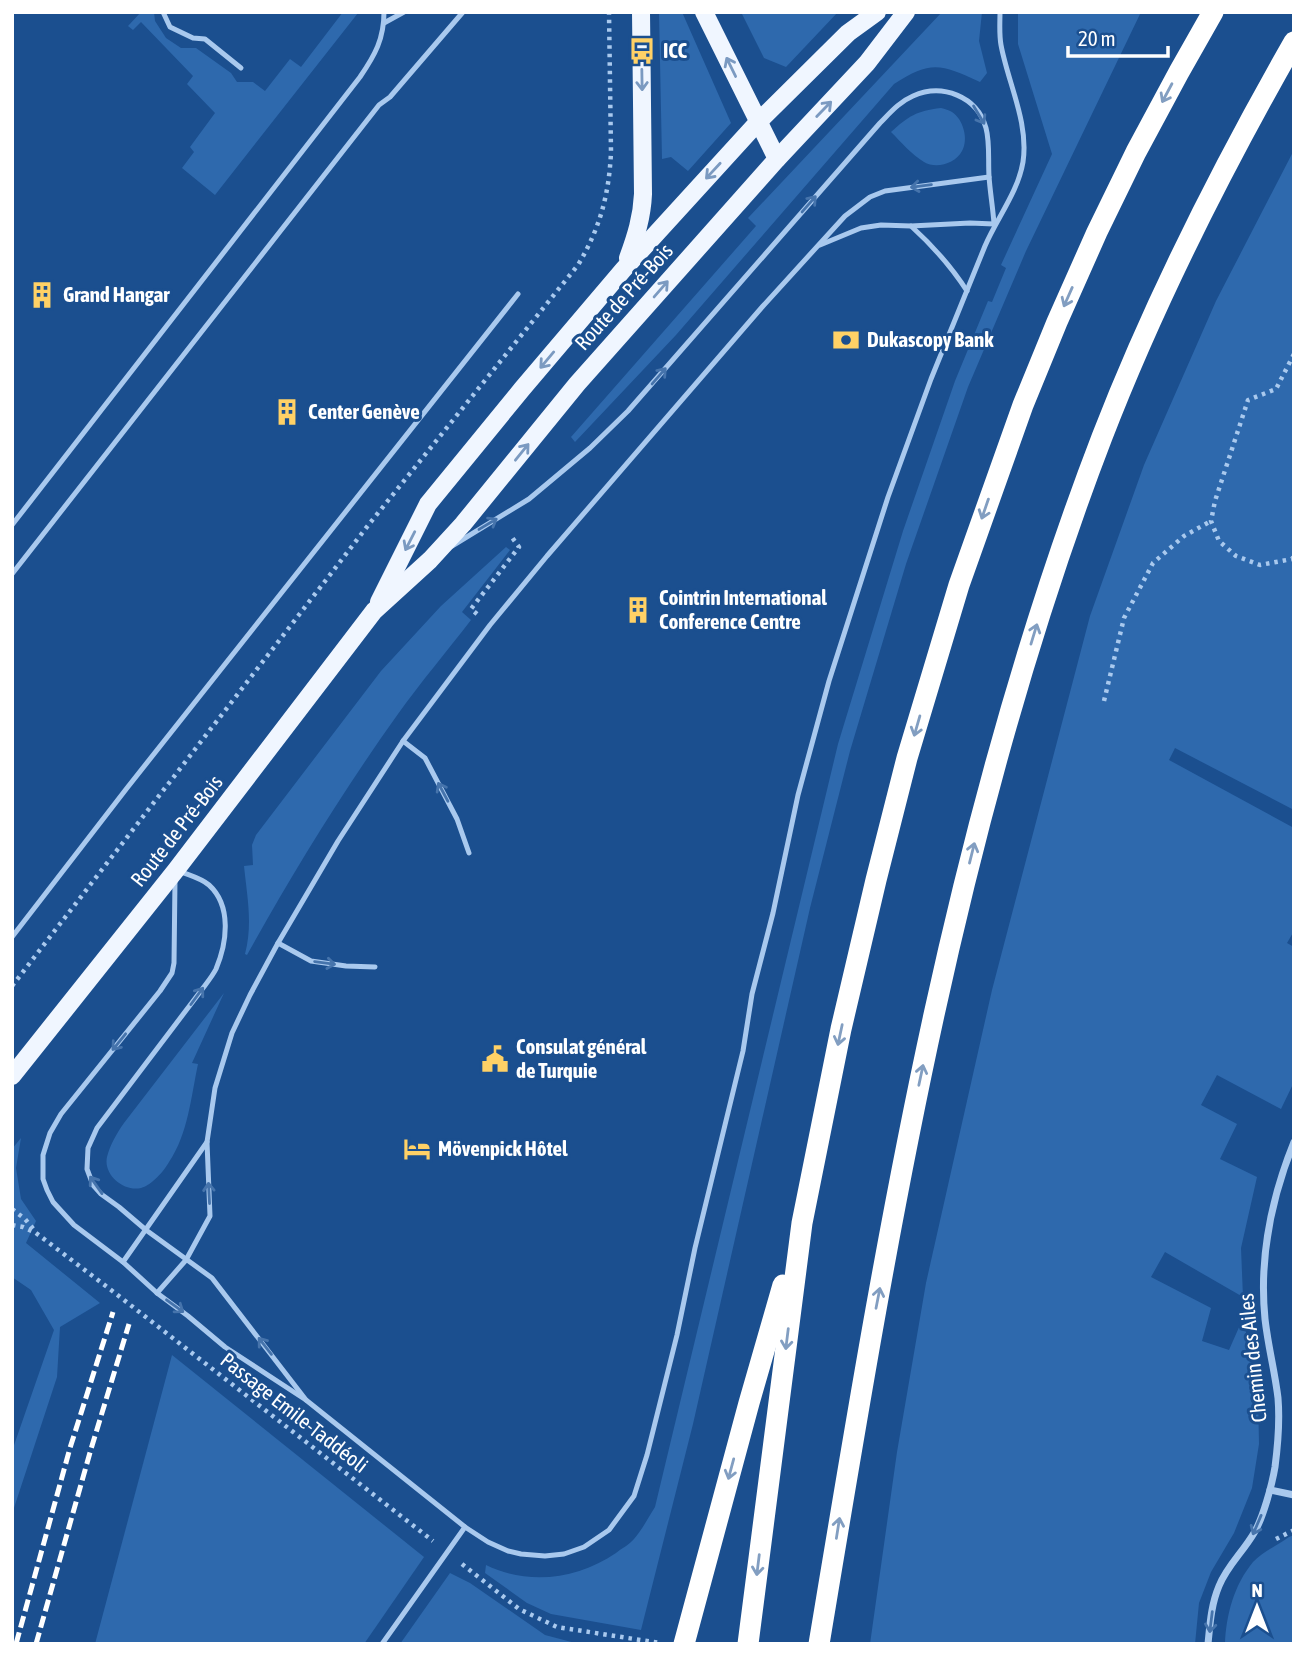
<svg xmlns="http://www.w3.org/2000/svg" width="1306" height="1656" font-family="'Asap Condensed',sans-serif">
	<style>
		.green { fill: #2e69ad }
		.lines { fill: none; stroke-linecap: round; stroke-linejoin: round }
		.path { stroke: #a9c9ee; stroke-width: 4.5; stroke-dasharray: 3.5 5; stroke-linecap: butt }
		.service { stroke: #a9c9ee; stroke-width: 5 }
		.minor { stroke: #a9c9ee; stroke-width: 7 }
		.primary { stroke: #f0f6ff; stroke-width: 18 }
		.motorway { stroke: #fff; stroke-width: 21 }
		.rail { stroke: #fff; stroke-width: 5; stroke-dasharray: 12 5; stroke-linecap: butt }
		.oneway { stroke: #7b9ac1 }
		.oneway2 { stroke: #829ec1 }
		.oneway3 { stroke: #4674ac }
		.labels { text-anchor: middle; stroke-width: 6; stroke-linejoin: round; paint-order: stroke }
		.poi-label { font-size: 21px; font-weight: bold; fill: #fff; stroke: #1b4f8f; text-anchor: start }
		.street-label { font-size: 21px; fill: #fff; stroke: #1b4f8f }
	</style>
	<rect width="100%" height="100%" fill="#1b4f8f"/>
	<g class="green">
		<path d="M141,12H154L155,21L166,38L181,48H196L231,73L237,82H253L265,91L290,59L301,67L343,12L358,13L215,195L182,168L194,152L190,147L215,113L187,84L193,76L141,22L133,30L128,26Z"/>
		<path d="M659,12H682L731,123L688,171L671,157L662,159Z"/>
		<path d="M741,12H838L786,67L764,58Z"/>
		<path d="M942,12H982L979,41L987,73L980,82C941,64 931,60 894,84L676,335L575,442L571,437L756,226L748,218Z"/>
		<path d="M1018,12H1141L1026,251L968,387L906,564L850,751L810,908L693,1424L641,1630L551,1614L527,1603L485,1573L486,1565C529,1586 578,1579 616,1553C622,1548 629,1545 634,1539C642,1530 648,1518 655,1507L838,744L903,531L955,381L988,301L992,302L1006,268L1001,265L1052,154L1018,44Z"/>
		<path d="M941,108C945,109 949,110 952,112C963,119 969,139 962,151C955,164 936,169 924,162C912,155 901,142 891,132C909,116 916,111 941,108Z"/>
		<path d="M1294,150V810L1175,748L1169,760L1294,828V931L1287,943L1294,947V1082L1281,1109L1217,1075L1201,1105L1237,1124L1220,1159L1257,1177L1241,1248L1243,1297L1165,1252L1151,1277L1211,1308L1202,1341L1229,1350L1240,1325L1245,1327L1258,1395L1259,1444L1252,1488L1234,1533L1211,1572L1199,1603L1195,1644H870L897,1452L926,1283L992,990L1090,616L1144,465L1216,301Z"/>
		<path d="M506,547L510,550L462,612L471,620C447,651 421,682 398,714C343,791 293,872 247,955L245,954C253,924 247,896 244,866L253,865L252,845L256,835L381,671L441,606Z"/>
		<path d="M224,993L192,1063L198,1064C191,1097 188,1134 169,1162C164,1171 152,1185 141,1188C124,1192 103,1175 107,1157C110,1145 117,1133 124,1123Z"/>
		<path d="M21,1138L16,1168L21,1199L36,1221L26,1243L100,1303L60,1327L57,1377L12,1514V1451L54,1330L31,1290L12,1277V1149Z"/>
		<path d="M172,1355L424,1557L364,1644H95Z"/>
		<path d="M1294,1535V1644H1225C1226,1615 1234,1585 1253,1562C1262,1552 1278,1545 1289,1537Z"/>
		<path d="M450,1573L470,1583L545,1635L579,1644H400Z"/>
	</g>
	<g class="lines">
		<g class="path">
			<path d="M1294,354L1276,389L1248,400L1215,501L1211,521L1219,541L1236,556L1260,565L1292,559L1294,556"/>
			<path d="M477,614L471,609L519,547L511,536"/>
			<path d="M1104,701L1124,618L1153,563L1184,536L1211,521"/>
			<path d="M12,986L370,523L578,265C600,228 609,195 611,152L609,12"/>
			<path d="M12,1209L25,1219L36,1232"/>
			<path d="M12,1225L23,1227L36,1233L115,1293L433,1541"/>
			<path d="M1276,1539L1294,1530"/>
			<path d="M462,1564L519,1609L557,1627L660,1643"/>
		</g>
		<g class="service">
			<path d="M163,12L170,27L193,38L205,39L241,68"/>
			<path d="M384,23L404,12"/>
			<path d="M911,226L970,223L994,224"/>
			<path d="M820,245L861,228L881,225L911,226C933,246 951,266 967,291"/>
			<path d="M12,525L360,77C375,55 384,39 384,12"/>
			<path d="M452,546L529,499L590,448L628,411L880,123C890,113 899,102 913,96C942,83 977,96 986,128C990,143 988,160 989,176C990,192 993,208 994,224"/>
			<path d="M12,574L379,105L390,97L463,12"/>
			<path d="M403,741L425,758L457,819L469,853"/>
			<path d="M179,871C188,875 201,878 209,885C232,906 227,943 216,969C212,977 205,985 200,992L97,1128L88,1148L87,1169L93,1185L101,1194L119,1207L146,1230L212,1278L306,1400L465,1527L488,1542L508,1551L521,1554L545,1556L564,1554L584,1547L609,1530L634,1496L647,1455L677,1335L695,1248L743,1051L752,994L773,913L798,795L829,681L888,497L931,379L985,246C997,218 1018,192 1023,162C1029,123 1008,83 1001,45C999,34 1000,23 1000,12"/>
			<path d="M175,880L174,963L172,973L160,991L61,1114L50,1133L43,1155V1179L47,1190L53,1202L74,1225L123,1262L157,1293L188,1316L225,1347L306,1400"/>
			<path d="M12,937L127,788L518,294"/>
			<path d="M278,943L311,961L346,966L375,967"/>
			<path d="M123,1262L207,1142"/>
			<path d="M157,1293L186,1260L210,1216L207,1142L215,1088L232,1033L250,995L278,943L338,841L403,741L490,625L547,556L763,306L845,216L870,197L885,191L989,177"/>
			<path d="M382,1644L465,1527"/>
		</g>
		<g class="minor">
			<path d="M1270,1490L1294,1495"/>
			<path d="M1208,1644C1210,1624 1211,1605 1219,1586C1227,1566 1243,1552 1254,1533C1263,1518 1272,1485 1275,1467C1278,1444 1280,1422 1278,1398C1275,1372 1268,1346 1265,1319C1259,1259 1271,1199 1294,1142"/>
		</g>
		<g class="primary">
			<path d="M704,12L777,159"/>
			<path d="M628,258C636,236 642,217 643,194L641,12"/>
			<path d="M379,602L428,504L522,389L623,270L759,121L848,33L877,12"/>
			<path d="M12,1076L176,870L374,611L430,560L463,524L577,384L777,159L867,63L906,12"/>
		</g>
		<g class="motorway">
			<path d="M684,1644L749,1403L783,1285"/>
			<path d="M748,1644L802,1223L841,1029L876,880L907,758L959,585L1023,405L1057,322L1097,232L1136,152L1179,72L1213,12"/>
			<path d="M819,1644C887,1236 953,824 1102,437C1155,300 1221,170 1294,42"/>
		</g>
		<g class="rail">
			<path d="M16,1644L70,1448L113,1312"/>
			<path d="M36,1644L91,1449L129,1324"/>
		</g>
	</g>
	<defs><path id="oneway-shaft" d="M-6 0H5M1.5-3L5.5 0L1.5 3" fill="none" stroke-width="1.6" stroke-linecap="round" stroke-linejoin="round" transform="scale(1.75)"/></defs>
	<g class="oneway">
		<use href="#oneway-shaft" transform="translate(731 67) rotate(-116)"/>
		<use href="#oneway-shaft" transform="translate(642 80) rotate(89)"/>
		<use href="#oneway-shaft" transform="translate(824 109) rotate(-46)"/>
		<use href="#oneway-shaft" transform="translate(713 171) rotate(133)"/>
		<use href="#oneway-shaft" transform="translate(661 289) rotate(-49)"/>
		<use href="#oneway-shaft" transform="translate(547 360) rotate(130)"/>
		<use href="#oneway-shaft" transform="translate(522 452) rotate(-51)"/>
		<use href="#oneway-shaft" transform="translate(410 541) rotate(117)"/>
	</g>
	<g class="oneway2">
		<use href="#oneway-shaft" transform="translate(1167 93) rotate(118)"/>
		<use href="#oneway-shaft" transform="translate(1068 297) rotate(114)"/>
		<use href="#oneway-shaft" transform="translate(985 509) rotate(109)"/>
		<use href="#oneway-shaft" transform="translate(1034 634) rotate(-73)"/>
		<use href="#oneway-shaft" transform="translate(917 726) rotate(106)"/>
		<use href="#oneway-shaft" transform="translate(972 853) rotate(-76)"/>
		<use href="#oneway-shaft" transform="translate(840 1035) rotate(102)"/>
		<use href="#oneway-shaft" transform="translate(921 1075) rotate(-78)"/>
		<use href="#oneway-shaft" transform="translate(878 1298) rotate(-79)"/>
		<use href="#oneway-shaft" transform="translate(787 1339) rotate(97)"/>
		<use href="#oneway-shaft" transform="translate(731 1469) rotate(105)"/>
		<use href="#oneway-shaft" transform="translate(838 1528) rotate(-81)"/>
		<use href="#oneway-shaft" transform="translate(758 1565) rotate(97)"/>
	</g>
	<g class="oneway3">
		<use href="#oneway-shaft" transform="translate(979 115) rotate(59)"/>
		<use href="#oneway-shaft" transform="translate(921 186) rotate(173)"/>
		<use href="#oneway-shaft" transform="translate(809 204) rotate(-49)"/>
		<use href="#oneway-shaft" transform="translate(659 376) rotate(-49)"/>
		<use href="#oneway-shaft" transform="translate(488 524) rotate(-31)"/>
		<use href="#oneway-shaft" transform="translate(443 792) rotate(-118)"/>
		<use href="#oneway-shaft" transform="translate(325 963) rotate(8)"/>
		<use href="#oneway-shaft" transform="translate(197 996) rotate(-54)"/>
		<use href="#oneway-shaft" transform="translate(119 1042) rotate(129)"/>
		<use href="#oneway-shaft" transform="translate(96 1185) rotate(-125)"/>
		<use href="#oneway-shaft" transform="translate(209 1193) rotate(-93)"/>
		<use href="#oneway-shaft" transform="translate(175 1306) rotate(36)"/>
		<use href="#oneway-shaft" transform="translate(265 1346) rotate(-128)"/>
		<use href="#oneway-shaft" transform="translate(1257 1525) rotate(113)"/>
		<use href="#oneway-shaft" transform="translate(1211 1622) rotate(97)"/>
	</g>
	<defs>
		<symbol id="bus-bare" viewBox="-9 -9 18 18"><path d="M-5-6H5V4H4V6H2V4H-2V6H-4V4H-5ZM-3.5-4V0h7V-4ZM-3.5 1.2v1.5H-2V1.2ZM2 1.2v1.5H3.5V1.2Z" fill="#ffd166" stroke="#1b4f8f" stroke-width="2.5" paint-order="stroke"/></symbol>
		<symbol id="building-bare" viewBox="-9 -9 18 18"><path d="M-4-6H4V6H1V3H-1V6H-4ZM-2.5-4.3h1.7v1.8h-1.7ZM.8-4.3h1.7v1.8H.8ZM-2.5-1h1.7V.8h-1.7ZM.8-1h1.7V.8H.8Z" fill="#ffd166" stroke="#1b4f8f" stroke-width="2.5" paint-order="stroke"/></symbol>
		<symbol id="bank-bare" viewBox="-9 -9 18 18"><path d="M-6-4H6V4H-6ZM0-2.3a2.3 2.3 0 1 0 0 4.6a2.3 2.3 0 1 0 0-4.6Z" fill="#ffd166" stroke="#1b4f8f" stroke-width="2.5" paint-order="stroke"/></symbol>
		<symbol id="civic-bare" viewBox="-9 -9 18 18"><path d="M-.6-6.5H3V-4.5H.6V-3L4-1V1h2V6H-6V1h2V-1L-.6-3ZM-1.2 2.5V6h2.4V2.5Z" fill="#ffd166" stroke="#1b4f8f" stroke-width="2.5" paint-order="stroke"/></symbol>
		<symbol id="hotel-bare" viewBox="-9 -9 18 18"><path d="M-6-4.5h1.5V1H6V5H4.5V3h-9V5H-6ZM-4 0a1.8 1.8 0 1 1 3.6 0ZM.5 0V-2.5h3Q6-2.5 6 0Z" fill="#ffd166" stroke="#1b4f8f" stroke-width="2.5" paint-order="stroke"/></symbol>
	</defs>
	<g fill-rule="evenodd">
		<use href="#bus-bare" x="623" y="32" width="38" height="38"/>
		<use href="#building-bare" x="23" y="276" width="38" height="38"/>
		<use href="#bank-bare" x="827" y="321" width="38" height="38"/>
		<use href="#building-bare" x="268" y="393" width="38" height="38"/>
		<use href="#building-bare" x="619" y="591" width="38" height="38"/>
		<use href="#civic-bare" x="476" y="1040" width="38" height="38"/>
		<use href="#hotel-bare" x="398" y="1130" width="38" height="38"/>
	</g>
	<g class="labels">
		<g class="poi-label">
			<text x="663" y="58">ICC</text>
			<text x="63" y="302">Grand Hangar</text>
			<text x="867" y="347">Dukascopy Bank</text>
			<text x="308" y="419">Center Genève</text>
			<text x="659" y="605">Cointrin International<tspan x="659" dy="24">Conference Centre</tspan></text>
			<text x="516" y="1054">Consulat général<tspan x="516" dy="24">de Turquie</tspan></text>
			<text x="438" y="1156">Mövenpick Hôtel</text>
		</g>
		<g class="street-label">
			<text transform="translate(624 297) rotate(-48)" y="7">Route de Pré-Bois</text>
			<text transform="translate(177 831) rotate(-52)" y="7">Route de Pré-Bois</text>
			<text transform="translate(1253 1358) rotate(-96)" y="7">Chemin des Ailes</text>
			<text transform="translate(294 1413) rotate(38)" y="7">Passage Emile-Taddéoli</text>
		</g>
	</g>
	<rect width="1306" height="1656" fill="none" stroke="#ffffff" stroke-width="28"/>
	<g transform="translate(1257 1607)" stroke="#1b4f8f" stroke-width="5" paint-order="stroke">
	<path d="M0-5L12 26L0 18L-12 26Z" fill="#ffffff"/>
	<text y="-10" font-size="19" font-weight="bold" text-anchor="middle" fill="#ffffff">N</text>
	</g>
	<path d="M1068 46v10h100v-10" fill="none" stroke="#ffffff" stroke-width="3.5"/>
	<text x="1078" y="46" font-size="21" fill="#ffffff" stroke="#1b4f8f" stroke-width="5" paint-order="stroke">20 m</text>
</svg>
